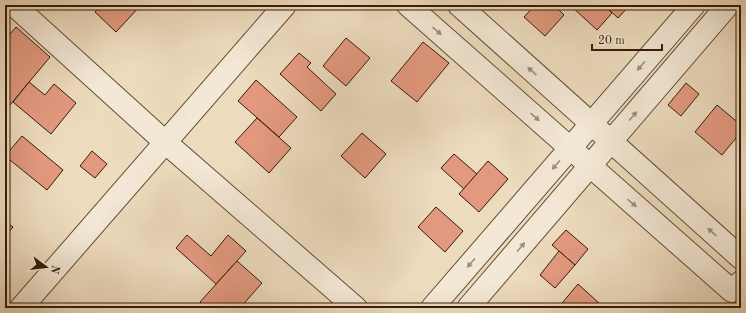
<svg xmlns="http://www.w3.org/2000/svg" width="746" height="313" font-family="'Old Standard TT',serif">
	<style>
		.building { fill: #e39980; stroke: #351c05 }
		.lines { fill: none; stroke-linecap: round; stroke-linejoin: round }
		.street-casing { stroke: #634c33; stroke-width: 24 }
		.street { stroke: #f3e8d5; stroke-width: 22 }
		.oneway { fill: #9e8c77 }
	</style>
	<rect width="100%" height="100%" fill="#eddbbe"/>
	<filter id="stains"><feTurbulence type="fractalNoise" baseFrequency=".005" numOctaves="4"/><feColorMatrix values="0 0 0 0 .2 0 0 0 0 .09 0 0 0 0 .02 0 0 0 .5 -.17"/></filter>
	<radialGradient id="worn" r=".72"><stop offset=".6" stop-color="#630" stop-opacity="0"/><stop offset="1" stop-color="#630" stop-opacity=".3"/></radialGradient>
	<g class="building">
		<path d="M101,5H141L116,32L95,12Z"/>
		<path d="M535,5H554L564,15L545,36L524,17Z"/>
		<path d="M570,5H604L612,13L597,30Z"/>
		<path d="M604,5H630L618,18Z"/>
		<path d="M659,5H668L664,9Z"/>
		<path d="M16,27L50,57L5,111V40Z"/>
		<path d="M346,38L370,58L346,86L323,66Z"/>
		<path d="M423,42L449,63L417,102L391,81Z"/>
		<path d="M299,53L311,63L307,67L336,94L321,111L280,74Z"/>
		<path d="M741,76V87L736,82Z"/>
		<path d="M256,80L297,117L279,137L238,101Z"/>
		<path d="M29,82L45,95L54,84L76,103L51,134L13,102Z"/>
		<path d="M686,83L699,94L681,116L668,105Z"/>
		<path d="M717,105L741,125V132L722,155L695,132Z"/>
		<path d="M257,118L291,148L269,173L235,142Z"/>
		<path d="M362,133L386,154L365,178L341,156Z"/>
		<path d="M22,136L63,170L47,190L5,156Z"/>
		<path d="M741,145V154L737,150Z"/>
		<path d="M92,151L107,164L95,178L80,166Z"/>
		<path d="M454,154L477,174L464,189L441,168Z"/>
		<path d="M488,161L508,179L479,212L459,194Z"/>
		<path d="M436,207L463,231L445,252L418,227Z"/>
		<path d="M5,221L13,227L5,237Z"/>
		<path d="M566,230L588,249L575,265L552,245Z"/>
		<path d="M187,235L211,256L228,235L246,251L216,284L176,248Z"/>
		<path d="M559,251L575,265L555,288L540,275Z"/>
		<path d="M237,261L262,283L240,308H206L200,302Z"/>
		<path d="M578,284L600,304L597,308H558Z"/>
	</g>
	<g class="lines">
		<defs>
			<g id="street">
				<path d="M14,5L165,142L356,308"/>
				<path d="M408,5L732,291L741,282"/>
				<path d="M459,5L741,258"/>
				<path d="M21,308L285,5"/>
				<path d="M432,308L694,5"/>
				<path d="M468,308L728,5"/>
			</g>
		</defs>
		<use href="#street" class="street-casing"/>
		<use href="#street" class="street"/>
	</g>
	<defs><path id="oneway-solid" d="M-6-.8H1V-3.2L6.5 0L1 3.2V.8H-6Z"/></defs>
	<g class="oneway">
		<use href="#oneway-solid" transform="translate(437 31) rotate(41)"/>
		<use href="#oneway-solid" transform="translate(641 66) rotate(131)"/>
		<use href="#oneway-solid" transform="translate(532 71) rotate(-138)"/>
		<use href="#oneway-solid" transform="translate(633 116) rotate(-49)"/>
		<use href="#oneway-solid" transform="translate(535 117) rotate(41)"/>
		<use href="#oneway-solid" transform="translate(556 165) rotate(131)"/>
		<use href="#oneway-solid" transform="translate(632 203) rotate(41)"/>
		<use href="#oneway-solid" transform="translate(712 232) rotate(-138)"/>
		<use href="#oneway-solid" transform="translate(521 247) rotate(-49)"/>
		<use href="#oneway-solid" transform="translate(471 263) rotate(131)"/>
	</g>
	<rect width="746" height="313" fill="none" stroke="#eddbbe" stroke-width="20"/>
	<rect x="6" y="6" width="734" height="301" fill="none" stroke="#351c05" stroke-width="2"/>
	<rect x="10" y="10" width="726" height="293" fill="none" stroke="#351c05"/>
	<g transform="translate(46 267) rotate(105)" stroke="#f3e8d5" stroke-width="3" paint-order="stroke">
	<path d="M0-3L7 15L0 10L-7 15Z" fill="#351c05"/>
	<text y="-6" font-size="11" font-weight="bold" text-anchor="middle" fill="#351c05">N</text>
	</g>
	<path d="M592 44v6h70v-6" fill="none" stroke="#351c05" stroke-width="2"/>
	<text x="598" y="44" font-size="12" fill="#351c05" stroke="#f3e8d5" stroke-width="3" paint-order="stroke">20 m</text>
	<rect width="100%" height="100%" filter="url(#stains)"/>
	<rect width="100%" height="100%" fill="url(#worn)"/>
</svg>
